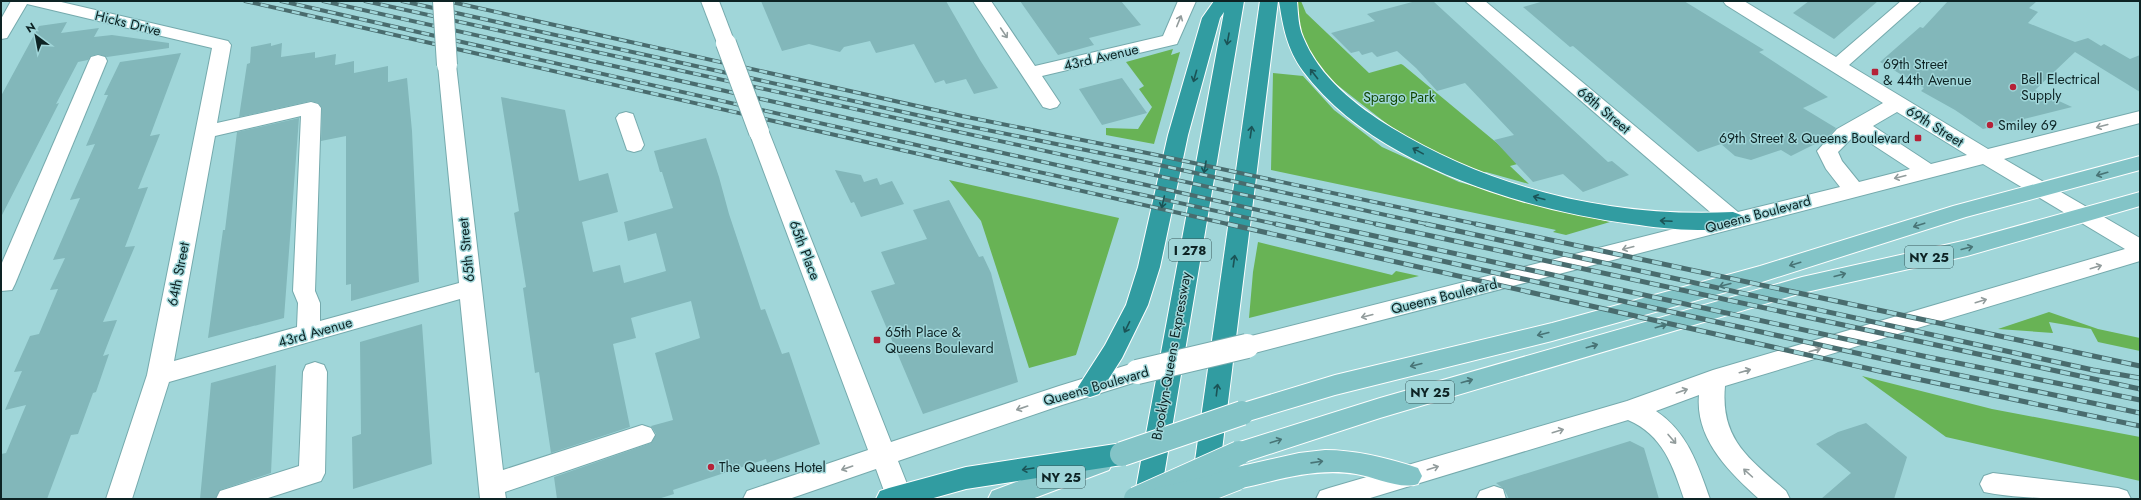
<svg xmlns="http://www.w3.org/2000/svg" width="2141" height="500" font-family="Jost,sans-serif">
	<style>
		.green { fill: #68b355 }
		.building { fill: #82b7ba }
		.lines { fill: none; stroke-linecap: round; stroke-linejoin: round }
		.minor-casing { stroke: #75aaad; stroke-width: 2 }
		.major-casing { stroke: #fff; stroke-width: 2 }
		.highway-casing { stroke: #fff; stroke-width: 2 }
		.minor { fill: #fff; fill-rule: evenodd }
		.major { fill: #83c4c7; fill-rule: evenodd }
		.highway { fill: #319ca1; fill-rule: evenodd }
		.rail-far1-casing { stroke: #496c6e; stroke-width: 4 }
		.rail-casing { stroke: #496c6e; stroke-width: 5 }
		.rail-far1 { stroke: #a0d6d9; stroke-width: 2.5; stroke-dasharray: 8; stroke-linecap: butt }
		.rail { stroke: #a0d6d9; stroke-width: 3.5; stroke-dasharray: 10; stroke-linecap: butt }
		.minor-bridge-far1-casing { stroke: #75aaad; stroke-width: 22; stroke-linecap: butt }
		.minor-bridge-casing { stroke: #75aaad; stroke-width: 26; stroke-linecap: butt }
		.major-bridge-casing { stroke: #fff; stroke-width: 26; stroke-linecap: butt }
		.minor-bridge-far1 { stroke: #fff; stroke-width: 20 }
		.minor-bridge { stroke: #fff; stroke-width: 24 }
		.major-bridge { stroke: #83c4c7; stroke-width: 24 }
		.oneway { stroke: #929c9c }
		.oneway2 { stroke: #1b5356 }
		.oneway3 { stroke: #487476 }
		.poi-dot { fill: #b52238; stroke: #a0d6d9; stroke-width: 1.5 }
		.labels { text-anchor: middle; stroke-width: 3; stroke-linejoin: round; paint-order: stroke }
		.shield { fill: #a0d6d9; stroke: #39595a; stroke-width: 1 }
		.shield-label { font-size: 13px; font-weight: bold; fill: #0d2324 }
		.street-label { font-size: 14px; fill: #0d2324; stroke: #a0d6d9 }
		.poi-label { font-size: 14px; fill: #0d2324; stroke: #a0d6d9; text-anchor: start }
		.park-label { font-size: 14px; fill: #104600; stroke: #a0d6d9 }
	</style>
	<rect width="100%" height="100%" fill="#a0d6d9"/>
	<g class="green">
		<path d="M1295,1H1301L1306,13L1369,73L1401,64L1403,65L1521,163L1510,166L1529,184L1486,172L1483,173L1464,166L1405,138L1336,84L1320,69L1297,37Z"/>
		<path d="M1173,49L1171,55L1180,52L1154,144L1106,135V128L1138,129L1152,107L1139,89L1144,86L1126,62Z"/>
		<path d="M1273,73L1303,76L1334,110L1382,147L1459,182L1571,213L1610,222L1566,235L1553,232L1556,230L1271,170Z"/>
		<path d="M949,180L1119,218L1076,355L1029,368L981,221Z"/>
		<path d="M1258,242L1392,275L1396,271L1419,276L1249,318L1253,272Z"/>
		<path d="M2049,312L2098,329L2140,338V351L2098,342L2091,329L2049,322L2053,333L1998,329Z"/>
		<path d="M1862,376L1992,409L2140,437V481L1946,437Z"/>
	</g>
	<g class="building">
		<path d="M761,1H946L980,60L998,88L974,94L966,79L946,84L944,80L935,83L914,44L876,53L870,41L844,47L840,52L809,44L782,51Z"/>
		<path d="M1020,1H1121L1141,25L1089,38L1094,45L1058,55Z"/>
		<path d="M1416,1H1433L1608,162L1612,161L1629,175L1583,192L1563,174L1533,182L1494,140L1514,135L1465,83L1437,91L1416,68L1397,51L1377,57L1372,52L1362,55L1359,51L1351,53L1331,33L1375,21L1367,14Z"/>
		<path d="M1544,1H1684L1764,50L1759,52L1828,97L1803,108L1836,128L1827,138L1791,156L1781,150L1751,160L1735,156L1721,144L1698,152L1573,46L1570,47L1523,7Z"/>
		<path d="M1809,1H1878L1834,39L1793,13Z"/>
		<path d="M1948,1H2037L2029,8L2038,12L2028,23L2075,42L2088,38L2101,46L2104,44L2130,59L2140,55V92L2075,52L2035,90L2072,107L1983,129L1955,110L1921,91L1924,88L1880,62L1920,27L1923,28Z"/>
		<path d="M67,22L61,33L99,28L94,37L112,35L169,43V48L107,57L98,54L91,56L88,60L78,62L56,104L59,103L1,217V96L39,26Z"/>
		<path d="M271,43V46L282,43L281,57L315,52V58L336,54L335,65L354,61V73L388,66V82L407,78L412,131L419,282L351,301V284L346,285V136L321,141L322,108L318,103L311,101L239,117L247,64L250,63L251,47Z"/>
		<path d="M181,53L150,136L160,134L138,189L148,187L125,247L135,246L103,322L117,320L103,356L109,354L96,392L93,393L78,434L71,435L47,499H1V454L6,453L26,405L5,410L22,371L14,372L30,336L39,334L58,289L50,290L65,258L53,260L80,198L70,200L95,144L86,146L108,95H104L120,62Z"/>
		<path d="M1122,78L1147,113L1102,125L1079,89Z"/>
		<path d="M501,97L565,110L579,181L608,173L618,212L582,222L593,272L620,265L624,283L666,271L656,233L628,241L624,222L673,208L662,172H660L654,151L706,138L719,177L729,214L761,310L765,309L782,354L789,352L820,444L767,463L766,459L673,490L674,494L658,499H557L554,477L651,443L656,434L651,426L673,420L655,353L700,338L691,301L631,318L636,338L613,344L630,427L551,453L539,372L535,373L523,288L526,287L514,213L519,211Z"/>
		<path d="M299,118L284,318L208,338L223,230H225L237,132Z"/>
		<path d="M835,170L861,175L864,182L877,178L880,185L892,181L904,204L861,217L854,202L851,203Z"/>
		<path d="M949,200L979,257L983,256L991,273L1018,382L923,414L871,291L895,284L881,252L927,239L913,210Z"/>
		<path d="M422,324L432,464L353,489L352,437L361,434L360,342Z"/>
		<path d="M276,365L271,473L220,490L215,499H200L211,383Z"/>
		<path d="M1866,423L1907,457L1894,499H1821L1851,473L1816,444L1838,432Z"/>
		<path d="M1630,441L1644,448L1659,499H1509L1504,489L1496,483Z"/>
	</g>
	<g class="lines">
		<defs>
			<g id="minor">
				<path d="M11,1H57L228,41L231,45L217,123L311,102L318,104L321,108L315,291L320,303V321L459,283L438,65L440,61L447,59L454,61L456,65L503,470L642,425L651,428L655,435L651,442L505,492L506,499H480L460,299L169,382L132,499H106L147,375L212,48L27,4L7,38L1,39V19ZM301,116L293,291L298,303L297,327L174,361L215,136Z"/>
				<path d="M701,1H719L735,43L732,47L726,48L720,47L717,43Z"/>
				<path d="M973,1H991L1035,66L1163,36L1178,1H1196L1177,44L1042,76L1060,103L1057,107L1050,109L1043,107Z"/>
				<path d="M1465,1H1485L1738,212L1840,187L1826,169L1817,151L1837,129L1883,103L1726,5L1723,1H1744L1836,57L1901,1H1921L1849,65L1988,149L2140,111V123L2004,159L2140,238V261L1725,386C1720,440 1750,459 1786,491L1790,499H1759C1729,472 1695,439 1699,395L1656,411C1687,431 1698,465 1710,499H1684C1673,466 1663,435 1628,420L1367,499H1316L1320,491L1329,488L1627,401L1713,370L2125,249L1983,164L1247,355L1239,353L1235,346L1239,339L1247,337L1717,218ZM1897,112L1967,155L1931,164L1873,126ZM1858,135L1910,169L1859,182L1842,161L1838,152L1851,139Z"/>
				<path d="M98,55L105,57L107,61L15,284L12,290L1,291V265L89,61L91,57Z"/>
				<path d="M626,112L633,114L644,145L641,150L634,152L627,150L616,118L619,114Z"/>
				<path d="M759,126L766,127L769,132L891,442L1059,386L1137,362L1146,365L1149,372L1146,379L1062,405L898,461L913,499H887L876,469L789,499H743L747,491L868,450L749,132L752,127Z"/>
				<path d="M315,362L324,365L327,372L325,473L321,481L265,499H216L220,491L299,466L303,372L306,365Z"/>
				<path d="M1993,473L2118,488L2127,491L2131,499C2090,499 2021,500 1984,492L1980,484L1984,476Z"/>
				<path d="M1494,486L1503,489L1506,499H1476L1480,491Z"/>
			</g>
			<g id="major">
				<path d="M2140,156V170L1966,217L1762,282L1552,341L1335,395L1242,423L1233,420L1230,413L1233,406L1335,375L1552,323L1760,266L1953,206Z"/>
				<path d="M2140,192V206L1967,256L1802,293L1380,418L1239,464L1230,461L1226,453L1230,445L1380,398L1802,277L1967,240Z"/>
				<path d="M1325,450C1356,450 1388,458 1418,468L1422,476L1418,484C1400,490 1375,477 1356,474C1315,467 1276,481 1237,489L1228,486L1224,478L1228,470L1237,467L1299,453Z"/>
				<path d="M1100,451L1109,454L1113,462L1109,470L1032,499H988L992,491Z"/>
			</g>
			<g id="highway">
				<path d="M1214,1H1244L1160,499H1134L1224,12L1220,18L1188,135L1160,267L1148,305L1122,358L1099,394L1090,397L1081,394L1078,387L1105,345L1126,305L1138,267L1168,135L1202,18Z"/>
				<path d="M1260,1H1278L1218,482L1214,490L1205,493L1196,490L1192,482Z"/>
				<path d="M1279,1H1297C1298,12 1298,26 1303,37C1319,77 1356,106 1392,128C1494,190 1614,218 1733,212L1741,215L1744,220L1741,225C1709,234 1665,229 1632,224C1522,209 1373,165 1303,71C1287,49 1283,27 1279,1Z"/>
				<path d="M1122,443L1131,446L1135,454L1131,462L1122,465L966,489L930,499H876L880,491L889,488L966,467Z"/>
			</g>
		</defs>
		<use href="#minor" class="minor-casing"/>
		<use href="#major" class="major-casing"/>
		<use href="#highway" class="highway-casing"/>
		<use href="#minor" class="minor"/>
		<use href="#major" class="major"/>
		<use href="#highway" class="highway"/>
		<defs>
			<g id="rail-far1">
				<path d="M245,1L1232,225"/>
				<path d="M281,1L943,151L1280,225"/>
				<path d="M323,1L1325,225"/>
				<path d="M365,1L1381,225"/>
				<path d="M402,1L962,125L1150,163L1431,225"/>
				<path d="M447,1L962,116L1152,154L1481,225"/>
			</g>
			<g id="rail">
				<path d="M1228,224L1879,371L2140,426"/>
				<path d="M1276,224L1901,363L2140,413"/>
				<path d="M1320,224L1923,356L2140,400"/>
				<path d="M1376,224L2140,389"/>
				<path d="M1426,224L2093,370L2140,378"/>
				<path d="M1476,224L2140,366"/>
			</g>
		</defs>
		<use href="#rail-far1" class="rail-far1-casing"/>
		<use href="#rail" class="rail-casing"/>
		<use href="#rail-far1" class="rail-far1"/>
		<use href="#rail" class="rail"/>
		<defs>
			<g id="minor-bridge-far1">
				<path d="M443,1L447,65"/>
				<path d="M726,43L759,132"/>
			</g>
			<path id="minor-bridge" d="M1137,372L1247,346"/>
			<g id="major-bridge">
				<path d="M1122,454L1242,413"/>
				<path d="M1136,499L1239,453"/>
				<path d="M1162,499L1214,487L1237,478"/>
			</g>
		</defs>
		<use href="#minor-bridge-far1" class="minor-bridge-far1-casing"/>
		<use href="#minor-bridge" class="minor-bridge-casing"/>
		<use href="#major-bridge" class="major-bridge-casing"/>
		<use href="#minor-bridge-far1" class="minor-bridge-far1"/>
		<use href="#minor-bridge" class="minor-bridge"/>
		<use href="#major-bridge" class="major-bridge"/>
	</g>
	<defs><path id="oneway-shaft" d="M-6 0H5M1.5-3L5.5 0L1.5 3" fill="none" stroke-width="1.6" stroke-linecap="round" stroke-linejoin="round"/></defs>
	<g class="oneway">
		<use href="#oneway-shaft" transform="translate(1179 21) rotate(-68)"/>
		<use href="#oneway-shaft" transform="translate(1004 33) rotate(56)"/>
		<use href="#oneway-shaft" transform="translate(2102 126) rotate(165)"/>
		<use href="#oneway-shaft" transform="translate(1900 177) rotate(166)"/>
		<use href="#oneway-shaft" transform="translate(1628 248) rotate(165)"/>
		<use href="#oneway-shaft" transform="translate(2096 267) rotate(-17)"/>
		<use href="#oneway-shaft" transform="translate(1981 301) rotate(-17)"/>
		<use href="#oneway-shaft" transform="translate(1367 316) rotate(166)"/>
		<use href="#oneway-shaft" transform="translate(1815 350) rotate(-16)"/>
		<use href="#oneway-shaft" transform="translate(1745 371) rotate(-16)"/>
		<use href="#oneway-shaft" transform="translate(1682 391) rotate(-19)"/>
		<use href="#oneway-shaft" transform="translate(1022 408) rotate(161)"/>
		<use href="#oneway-shaft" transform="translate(1558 431) rotate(-17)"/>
		<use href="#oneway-shaft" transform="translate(1672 439) rotate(49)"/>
		<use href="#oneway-shaft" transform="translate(847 468) rotate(161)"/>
		<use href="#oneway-shaft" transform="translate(1433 468) rotate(-17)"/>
		<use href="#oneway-shaft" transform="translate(1748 473) rotate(-138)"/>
	</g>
	<g class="oneway2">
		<use href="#oneway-shaft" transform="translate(1228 39) rotate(100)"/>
		<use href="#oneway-shaft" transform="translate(1314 74) rotate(-128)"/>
		<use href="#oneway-shaft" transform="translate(1195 76) rotate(106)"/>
		<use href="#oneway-shaft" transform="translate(1251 132) rotate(-82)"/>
		<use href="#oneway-shaft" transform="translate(1418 151) rotate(-151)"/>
		<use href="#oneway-shaft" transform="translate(1205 167) rotate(100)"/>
		<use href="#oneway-shaft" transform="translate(1539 198) rotate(-165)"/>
		<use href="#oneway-shaft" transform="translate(1163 202) rotate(103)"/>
		<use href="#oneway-shaft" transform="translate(1666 221) rotate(-177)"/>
		<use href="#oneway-shaft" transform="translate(1234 261) rotate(-82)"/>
		<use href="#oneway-shaft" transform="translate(1127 327) rotate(116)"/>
		<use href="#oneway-shaft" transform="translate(1217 390) rotate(-83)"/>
		<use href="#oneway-shaft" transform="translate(1028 469) rotate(171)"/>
	</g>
	<g class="oneway3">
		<use href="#oneway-shaft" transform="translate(2102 174) rotate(164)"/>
		<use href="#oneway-shaft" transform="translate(1919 225) rotate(162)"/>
		<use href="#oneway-shaft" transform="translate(1967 248) rotate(-14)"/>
		<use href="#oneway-shaft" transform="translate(1795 264) rotate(163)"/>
		<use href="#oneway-shaft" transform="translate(1840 275) rotate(-15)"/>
		<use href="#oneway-shaft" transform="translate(1725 285) rotate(165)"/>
		<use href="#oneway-shaft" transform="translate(1661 326) rotate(-16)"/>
		<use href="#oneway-shaft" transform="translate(1543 334) rotate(166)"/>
		<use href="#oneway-shaft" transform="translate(1592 346) rotate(-16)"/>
		<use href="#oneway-shaft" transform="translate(1416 365) rotate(166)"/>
		<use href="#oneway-shaft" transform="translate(1467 381) rotate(-16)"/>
		<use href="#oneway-shaft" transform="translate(1276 441) rotate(-18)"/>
		<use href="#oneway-shaft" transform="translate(1317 462) rotate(-8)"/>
	</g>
	<g class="poi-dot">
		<rect x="1871" y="68" width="8" height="8" rx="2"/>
		<circle cx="2013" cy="87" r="4"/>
		<circle cx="1990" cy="125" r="4"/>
		<rect x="1914" y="134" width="8" height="8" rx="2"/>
		<rect x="873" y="336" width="8" height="8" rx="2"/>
		<circle cx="711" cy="467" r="4"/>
	</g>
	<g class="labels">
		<g class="shield">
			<rect x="1169" y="239" width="42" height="22" rx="3"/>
			<rect x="1905" y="246" width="48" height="22" rx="3"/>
			<rect x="1406" y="381" width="48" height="22" rx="3"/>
			<rect x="1037" y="466" width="48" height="22" rx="3"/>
		</g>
		<g class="shield-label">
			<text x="1190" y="255">I 278</text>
			<text x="1929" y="262">NY 25</text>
			<text x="1430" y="397">NY 25</text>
			<text x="1061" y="482">NY 25</text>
		</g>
		<g class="street-label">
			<text transform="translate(128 23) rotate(14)" y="5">Hicks Drive</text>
			<text transform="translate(1101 57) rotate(-13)" y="5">43rd Avenue</text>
			<text transform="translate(1604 110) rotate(40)" y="5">68th Street</text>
			<text transform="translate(1935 126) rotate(32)" y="5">69th Street</text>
			<text transform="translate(1758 214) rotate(-15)" y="5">Queens Boulevard</text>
			<text transform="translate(466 250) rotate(-96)" y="5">65th Street</text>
			<text transform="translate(805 250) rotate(69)" y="5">65th Place</text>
			<text transform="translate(178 274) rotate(-79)" y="5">64th Street</text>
			<text transform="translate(1444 296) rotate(-14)" y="5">Queens Boulevard</text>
			<text transform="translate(315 332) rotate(-16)" y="5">43rd Avenue</text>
			<text transform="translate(1171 356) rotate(-80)" y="5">Brooklyn-Queens Expressway</text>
			<text transform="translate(1096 386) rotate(-16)" y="5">Queens Boulevard</text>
		</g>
		<g class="poi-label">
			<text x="1883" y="69">69th Street<tspan x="1883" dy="16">&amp; 44th Avenue</tspan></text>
			<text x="2021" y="84">Bell Electrical<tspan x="2021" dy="16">Supply</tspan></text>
			<text x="1998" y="130">Smiley 69</text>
			<text x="1910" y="143" text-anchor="end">69th Street &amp; Queens Boulevard</text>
			<text x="885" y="337">65th Place &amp;<tspan x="885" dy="16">Queens Boulevard</tspan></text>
			<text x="719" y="472">The Queens Hotel</text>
		</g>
		<g class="park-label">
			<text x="1399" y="102">Spargo Park</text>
		</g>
	</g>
	<rect width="2141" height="500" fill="none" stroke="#0d2324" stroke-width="4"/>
	<g transform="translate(36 36) rotate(328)" stroke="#a0d6d9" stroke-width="3" paint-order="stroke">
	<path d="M0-3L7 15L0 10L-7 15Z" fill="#0d2324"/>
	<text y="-6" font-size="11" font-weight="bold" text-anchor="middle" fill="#0d2324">N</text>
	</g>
</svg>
